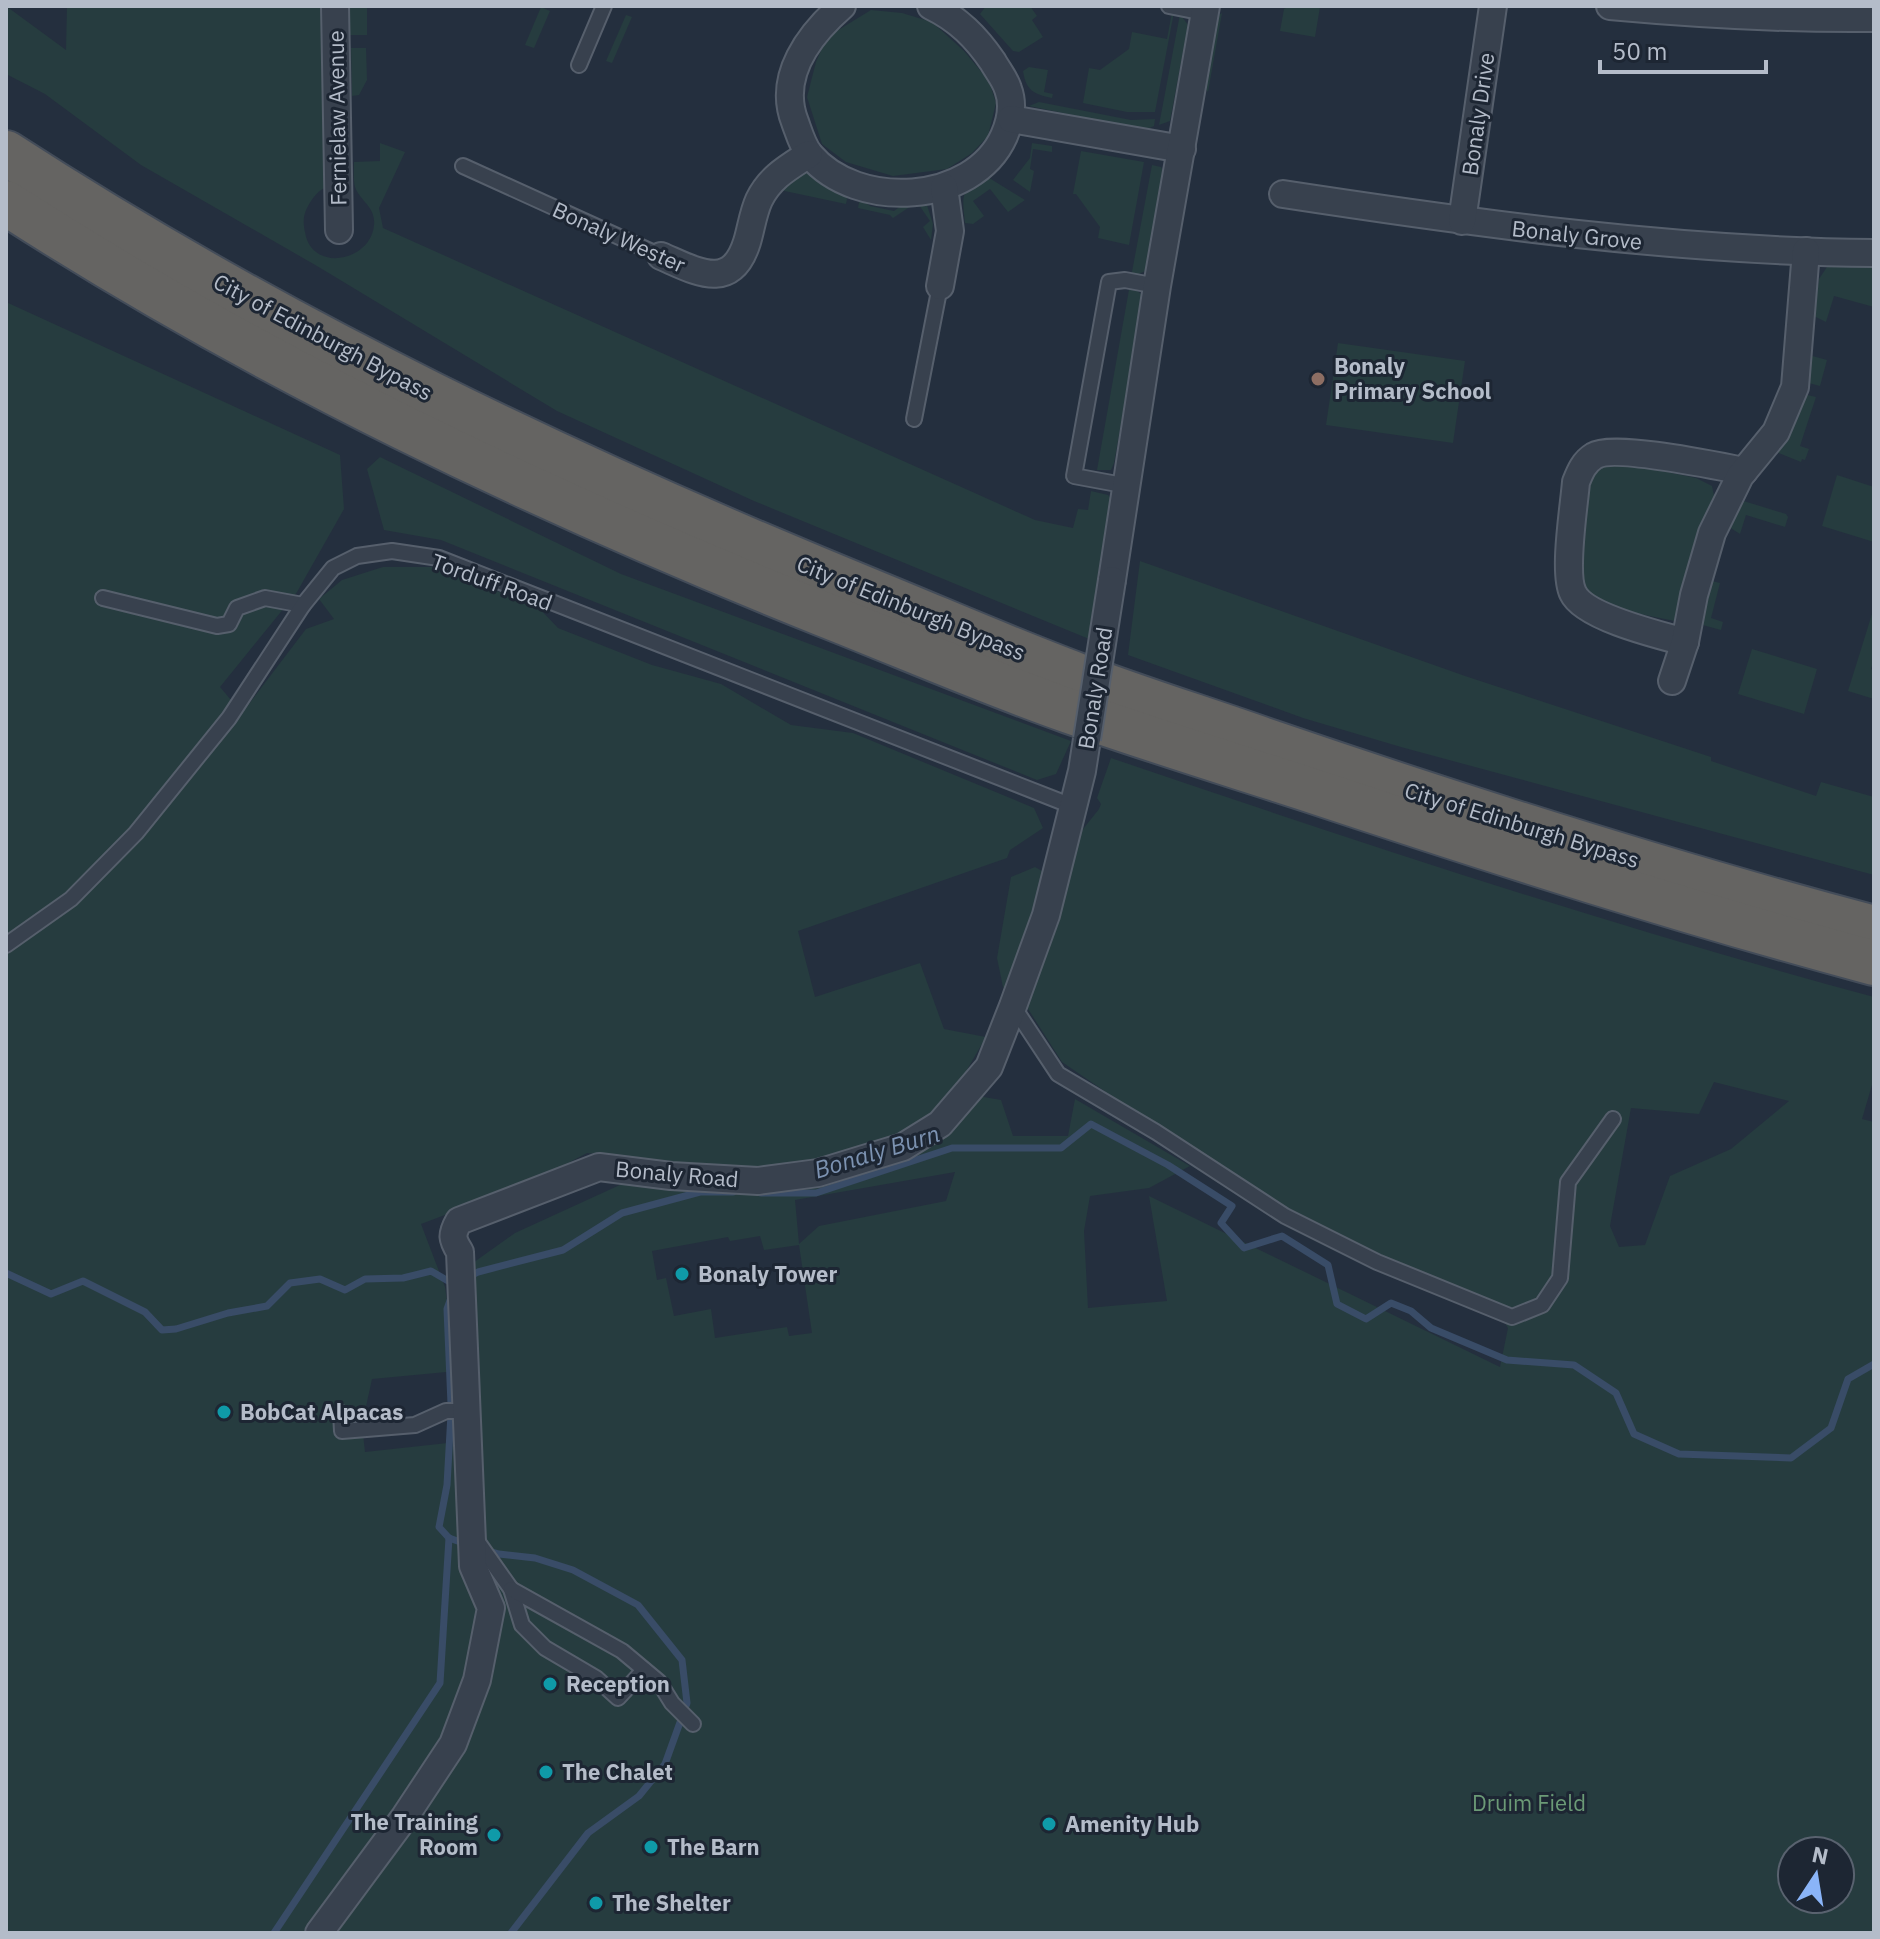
<svg xmlns="http://www.w3.org/2000/svg" width="1880" height="1939" font-family="'IBM Plex Sans',sans-serif">
	<style>
		.green { fill: #263c3f; fill-rule: evenodd }
		.lines { fill: none; stroke-linecap: round; stroke-linejoin: round }
		.stream { stroke: #394c67; stroke-width: 7 }
		.service-casing { stroke: #565f6c; stroke-width: 18 }
		.minor-casing { stroke: #565f6c; stroke-width: 30 }
		.trunk-casing { stroke: #434c59; stroke-width: 48 }
		.service { stroke: #38414e; stroke-width: 14 }
		.minor { stroke: #38414e; stroke-width: 26 }
		.trunk { stroke: #656462; stroke-width: 44 }
		.minor-bridge-casing { stroke: #565f6c; stroke-width: 30; stroke-linecap: butt }
		.minor-bridge { stroke: #38414e; stroke-width: 26 }
		.education-dot { fill: #8d6e63; stroke: #1d2633; stroke-width: 3 }
		.culture-dot { fill: #0f9aa8; stroke: #1d2633; stroke-width: 3 }
		.labels { text-anchor: middle; stroke-width: 6; stroke-linejoin: round; paint-order: stroke }
		.street-label { font-size: 22px; fill: #b4bcc9; stroke: #1d2633 }
		.poi-label { font-size: 22px; font-weight: bold; fill: #b4bcc9; stroke: #1d2633; text-anchor: start }
		.park-label { font-size: 22px; fill: #6b9a76; stroke: #1d2633 }
		.water-label { font-size: 24px; font-style: italic; fill: #7c92b1; stroke: #1d2633 }
	</style>
	<rect width="100%" height="100%" fill="#242f3e"/>
	<g class="green">
		<path d="M6,6L66,50L67,6H327L329,186C318,190 313,197 307,208C303,216 303,223 305,232C311,273 371,262 374,225C376,207 360,201 355,187C353,179 354,169 354,162L380,161V143L405,152L379,208L383,228L1035,520L1073,528L1078,509L1088,510L1091,491L1108,495L1112,500L1094,641L754,501L557,411L317,266L141,165L45,94L6,74Z"/>
		<rect x="350" y="6" width="17" height="29"/>
		<path d="M986,6H1030L1037,16L1032,20L1043,37L1019,52L1013,51L980,14Z"/>
		<path d="M1290,6L1320,7L1315,37L1280,31L1284,9Z"/>
		<path d="M541,7L550,11L534,48L525,45Z"/>
		<path d="M871,10L902,13L932,22L964,51L989,81L996,103L988,136L972,153L947,169L893,176L846,162L822,144L807,97L816,62L827,37Z"/>
		<path d="M1172,12H1174L1155,112H1127L1083,103L1089,68L1100,70L1129,49L1132,32L1167,39Z"/>
		<path d="M1222,13L1208,92L1200,80L1211,21Z"/>
		<path d="M1180,14L1188,25L1170,121L1159,125Z"/>
		<path d="M626,15L632,17L612,63L606,61Z"/>
		<path d="M351,48H366L367,80L359,95L352,96Z"/>
		<path d="M1029,67L1048,70L1044,92L1053,94L1052,98C1033,94 1026,90 1023,71Z"/>
		<path d="M1039,102L1131,120L1155,119L1154,126L1145,130L1029,106Z"/>
		<path d="M1032,143L1052,146V152L1033,149L1030,169L1034,171L1030,192L1013,180L1030,158Z"/>
		<path d="M1081,151L1144,162L1129,245L1098,238L1100,227L1076,194H1073Z"/>
		<path d="M1152,165L1161,167L1165,175L1148,270L1131,277Z"/>
		<path d="M806,173L848,194L846,204L780,190L798,175Z"/>
		<path d="M986,176L1025,200L1008,212L990,189L973,201L984,216L973,224L965,223C962,193 960,192 986,176Z"/>
		<path d="M860,198L870,206L894,211C904,204 914,195 926,202L933,224L931,240L923,227L930,221L917,202L893,218L890,215L858,208Z"/>
		<path d="M1874,261V307L1834,296L1826,322L1810,314L1812,292L1817,293L1819,279L1829,264Z"/>
		<path d="M1130,284L1144,297L1114,463L1111,470H1097Z"/>
		<path d="M6,302L340,455L344,509L297,592L220,687L242,713L306,629L334,619L319,599L342,580L383,567H432L537,606L558,628L652,665L721,684L791,725L853,733L1034,808L1043,828L1010,850L1007,858L798,931L815,997L920,963L944,1029L986,1037L954,1092L1001,1100L1013,1136H1068L1075,1099L1190,1166L1149,1188L1090,1196L1084,1231L1088,1308L1167,1301L1149,1196L1500,1367L1508,1328L1492,1303L1382,1257L1289,1209L1122,1103L1062,1062L1023,1001L1042,950L1072,843L1099,809L1101,804L1097,798L1111,758C1364,844 1617,928 1874,997V1078L1862,1119L1874,1122V1933H333L381,1870L460,1751L488,1671L499,1614V1598L477,1550L486,1533L480,1519L474,1472L470,1265L515,1233L670,1162L587,1153L570,1162L567,1169L421,1224L445,1287L457,1371L372,1379L362,1425L365,1452L457,1442V1496L462,1565L487,1611L472,1678L444,1741L397,1809L303,1933H6ZM1714,1082L1789,1101L1731,1149L1670,1176L1645,1245L1619,1247L1610,1226L1631,1108L1699,1114ZM955,1172L946,1201L819,1226L799,1244L795,1200ZM760,1236L764,1250L799,1245L812,1333L789,1336L787,1327L715,1338L711,1309L674,1316L666,1278L657,1280L652,1251L728,1237L730,1241ZM1792,1851H1840V1899H1792Z"/>
		<path d="M1338,343L1465,361L1453,443L1326,425Z"/>
		<path d="M1805,354L1827,360L1820,386L1801,381Z"/>
		<path d="M1799,393L1816,397L1800,446L1809,449L1805,460L1802,459L1801,462L1774,451Z"/>
		<path d="M380,457L621,574L1071,741L1056,774L1037,780L441,540L384,530L367,469Z"/>
		<path d="M1624,463L1696,478L1712,486L1715,501L1680,622L1605,607L1581,590L1583,482L1596,465Z"/>
		<path d="M1837,475L1874,487V542L1822,526Z"/>
		<path d="M1737,499L1786,514L1788,517L1785,527L1746,515L1740,534L1729,527Z"/>
		<path d="M1140,561L1465,676L1711,757V761L1816,796L1821,782L1874,797V875L1401,747L1303,718L1128,655Z"/>
		<path d="M1712,581L1720,583L1711,618L1723,622L1721,630L1699,624Z"/>
		<path d="M1872,614L1874,659L1871,669L1874,671V699L1848,691Z"/>
		<path d="M1752,649L1817,669L1804,714L1738,694Z"/>
		<path d="M1035,867L1044,872L1043,895L1010,993L1003,987L997,958L1011,877Z"/>
	</g>
	<g class="lines">
		<g class="stream">
			<path d="M761,1193H816L952,1148H1061L1091,1124L1168,1165L1232,1206L1221,1223L1244,1248L1282,1236L1328,1265L1337,1304L1366,1319L1391,1303L1411,1311L1431,1328L1507,1360L1574,1365L1616,1393L1634,1434L1679,1454L1791,1458L1831,1428L1848,1379L1874,1364"/>
			<path d="M6,1273L51,1294L83,1281L145,1312L162,1330L176,1329L228,1313L267,1306L290,1283L320,1279L345,1290L365,1279L403,1278L431,1271L455,1285"/>
			<path d="M467,1278L478,1272L563,1250L622,1213L700,1192H733"/>
			<path d="M451,1404L447,1309L452,1295"/>
			<path d="M449,1538L466,1544"/>
			<path d="M449,1538L439,1527L447,1485L451,1414"/>
			<path d="M485,1550L499,1554L535,1558L573,1570L638,1605L682,1660L687,1703L665,1764L639,1796L588,1833L511,1933"/>
			<path d="M274,1933L440,1683L449,1538"/>
		</g>
		<defs>
			<g id="service">
				<path d="M1169,6L1204,13"/>
				<path d="M579,65L604,6"/>
				<path d="M463,166L661,256"/>
				<path d="M914,419L940,286"/>
				<path d="M1128,486L1074,476L1109,282L1125,280L1157,286"/>
				<path d="M103,598L217,626L229,624L237,608L265,598L303,605"/>
				<path d="M6,945L71,899L136,833L229,718L303,605L333,568L357,556L392,551L439,558L1072,806"/>
				<path d="M1013,1006L1058,1074L1156,1132L1285,1216L1377,1262L1512,1317L1542,1305L1560,1278L1568,1182L1613,1119"/>
				<path d="M341,1413L342,1431L415,1425L446,1411H466"/>
				<path d="M475,1538L511,1589L522,1625L545,1648L596,1678L618,1698L644,1670"/>
				<path d="M511,1589L622,1651L659,1682L672,1703L693,1724"/>
			</g>
			<g id="minor">
				<path d="M335,6L339,230"/>
				<path d="M842,6C810,34 777,76 795,122C799,133 803,147 810,155C857,211 973,205 1004,136C1011,120 1014,105 1008,89C1005,79 998,71 993,62C976,37 958,19 931,6"/>
				<path d="M1610,6C1698,14 1786,19 1874,18"/>
				<path d="M1011,119L1182,149"/>
				<path d="M1283,194C1479,224 1675,251 1874,253"/>
				<path d="M1462,221L1493,6"/>
				<path d="M661,256C696,271 731,293 747,242C751,229 753,213 759,200C770,177 789,167 809,154"/>
				<path d="M940,286L950,231L944,187"/>
				<path d="M1112,580L1157,286L1206,6"/>
				<path d="M1685,642C1659,635 1584,617 1573,593C1563,573 1574,507 1576,482C1580,472 1584,462 1594,456C1613,444 1717,466 1744,471"/>
				<path d="M1672,681L1685,642L1694,595L1712,533L1740,476L1776,432L1795,387L1806,251"/>
				<path d="M319,1933L404,1818L453,1744L477,1680L491,1608L473,1566L460,1252C452,1239 451,1235 459,1221L599,1167L671,1176L758,1181L818,1173L903,1147L940,1124L989,1067L1013,1006L1046,915L1082,771L1087,739"/>
			</g>
			<g id="trunk">
				<path d="M6,153C280,331 576,471 878,594C944,621 1010,650 1077,675C1140,699 1205,719 1270,742C1469,810 1670,874 1874,928"/>
				<path d="M6,203C263,369 539,500 823,614C904,646 986,682 1069,711C1149,739 1230,764 1310,790C1497,852 1684,912 1874,963"/>
			</g>
		</defs>
		<use href="#service" class="service-casing"/>
		<use href="#minor" class="minor-casing"/>
		<use href="#trunk" class="trunk-casing"/>
		<use href="#service" class="service"/>
		<use href="#minor" class="minor"/>
		<use href="#trunk" class="trunk"/>
		<defs>
			<path id="minor-bridge" d="M1087,739L1112,580"/>
		</defs>
		<use href="#minor-bridge" class="minor-bridge-casing"/>
		<use href="#minor-bridge" class="minor-bridge"/>
	</g>
	<circle class="education-dot" cx="1318" cy="379" r="8"/>
	<g class="culture-dot">
		<circle cx="682" cy="1274" r="8"/>
		<circle cx="224" cy="1412" r="8"/>
		<circle cx="550" cy="1684" r="8"/>
		<circle cx="546" cy="1772" r="8"/>
		<circle cx="1049" cy="1824" r="8"/>
		<circle cx="494" cy="1835" r="8"/>
		<circle cx="651" cy="1847" r="8"/>
		<circle cx="596" cy="1903" r="8"/>
	</g>
	<g class="labels">
		<g class="street-label">
			<text transform="translate(1478 114) rotate(-82)" y="8">Bonaly Drive</text>
			<text transform="translate(337 118) rotate(-91)" y="8">Fernielaw Avenue</text>
			<text transform="translate(1577 235) rotate(6)" y="8">Bonaly Grove</text>
			<text transform="translate(619 237) rotate(24)" y="8">Bonaly Wester</text>
			<text transform="translate(323 337) rotate(28)" y="8">City of Edinburgh Bypass</text>
			<text transform="translate(492 582) rotate(20)" y="8">Torduff Road</text>
			<text transform="translate(911 608) rotate(22)" y="8">City of Edinburgh Bypass</text>
			<text transform="translate(1095 688) rotate(-81)" y="8">Bonaly Road</text>
			<text transform="translate(1522 825) rotate(17)" y="8">City of Edinburgh Bypass</text>
			<text transform="translate(677 1174) rotate(5)" y="8">Bonaly Road</text>
		</g>
		<g class="poi-label">
			<text x="1334" y="374">Bonaly<tspan x="1334" dy="25">Primary School</tspan></text>
			<text x="698" y="1282">Bonaly Tower</text>
			<text x="240" y="1420">BobCat Alpacas</text>
			<text x="566" y="1692">Reception</text>
			<text x="562" y="1780">The Chalet</text>
			<text x="478" y="1830" text-anchor="end">The Training<tspan x="478" dy="25">Room</tspan></text>
			<text x="1065" y="1832">Amenity Hub</text>
			<text x="667" y="1855">The Barn</text>
			<text x="612" y="1911">The Shelter</text>
		</g>
		<g class="park-label">
			<text x="1529" y="1811">Druim Field</text>
		</g>
		<g class="water-label">
			<text transform="translate(877 1152) rotate(-17)" y="8">Bonaly Burn</text>
		</g>
	</g>
	<rect width="1880" height="1939" fill="none" stroke="#b4bcc9" stroke-width="16"/>
	<g transform="translate(1816 1875) rotate(12)"><circle r="38" fill="#1d2633" stroke="#59626f" stroke-width="2"/>
	<path d="M0-6L14 30L0 20L-14 30Z" fill="#8ab4f8"/>
	<text y="-12" font-size="22" font-weight="bold" text-anchor="middle" fill="#b4bcc9">N</text>
	</g>
	<path d="M1600 60v12h166v-12" fill="none" stroke="#b4bcc9" stroke-width="4"/>
	<text x="1612" y="60" font-size="24" fill="#b4bcc9" stroke="#1d2633" stroke-width="6" paint-order="stroke">50 m</text>
</svg>
